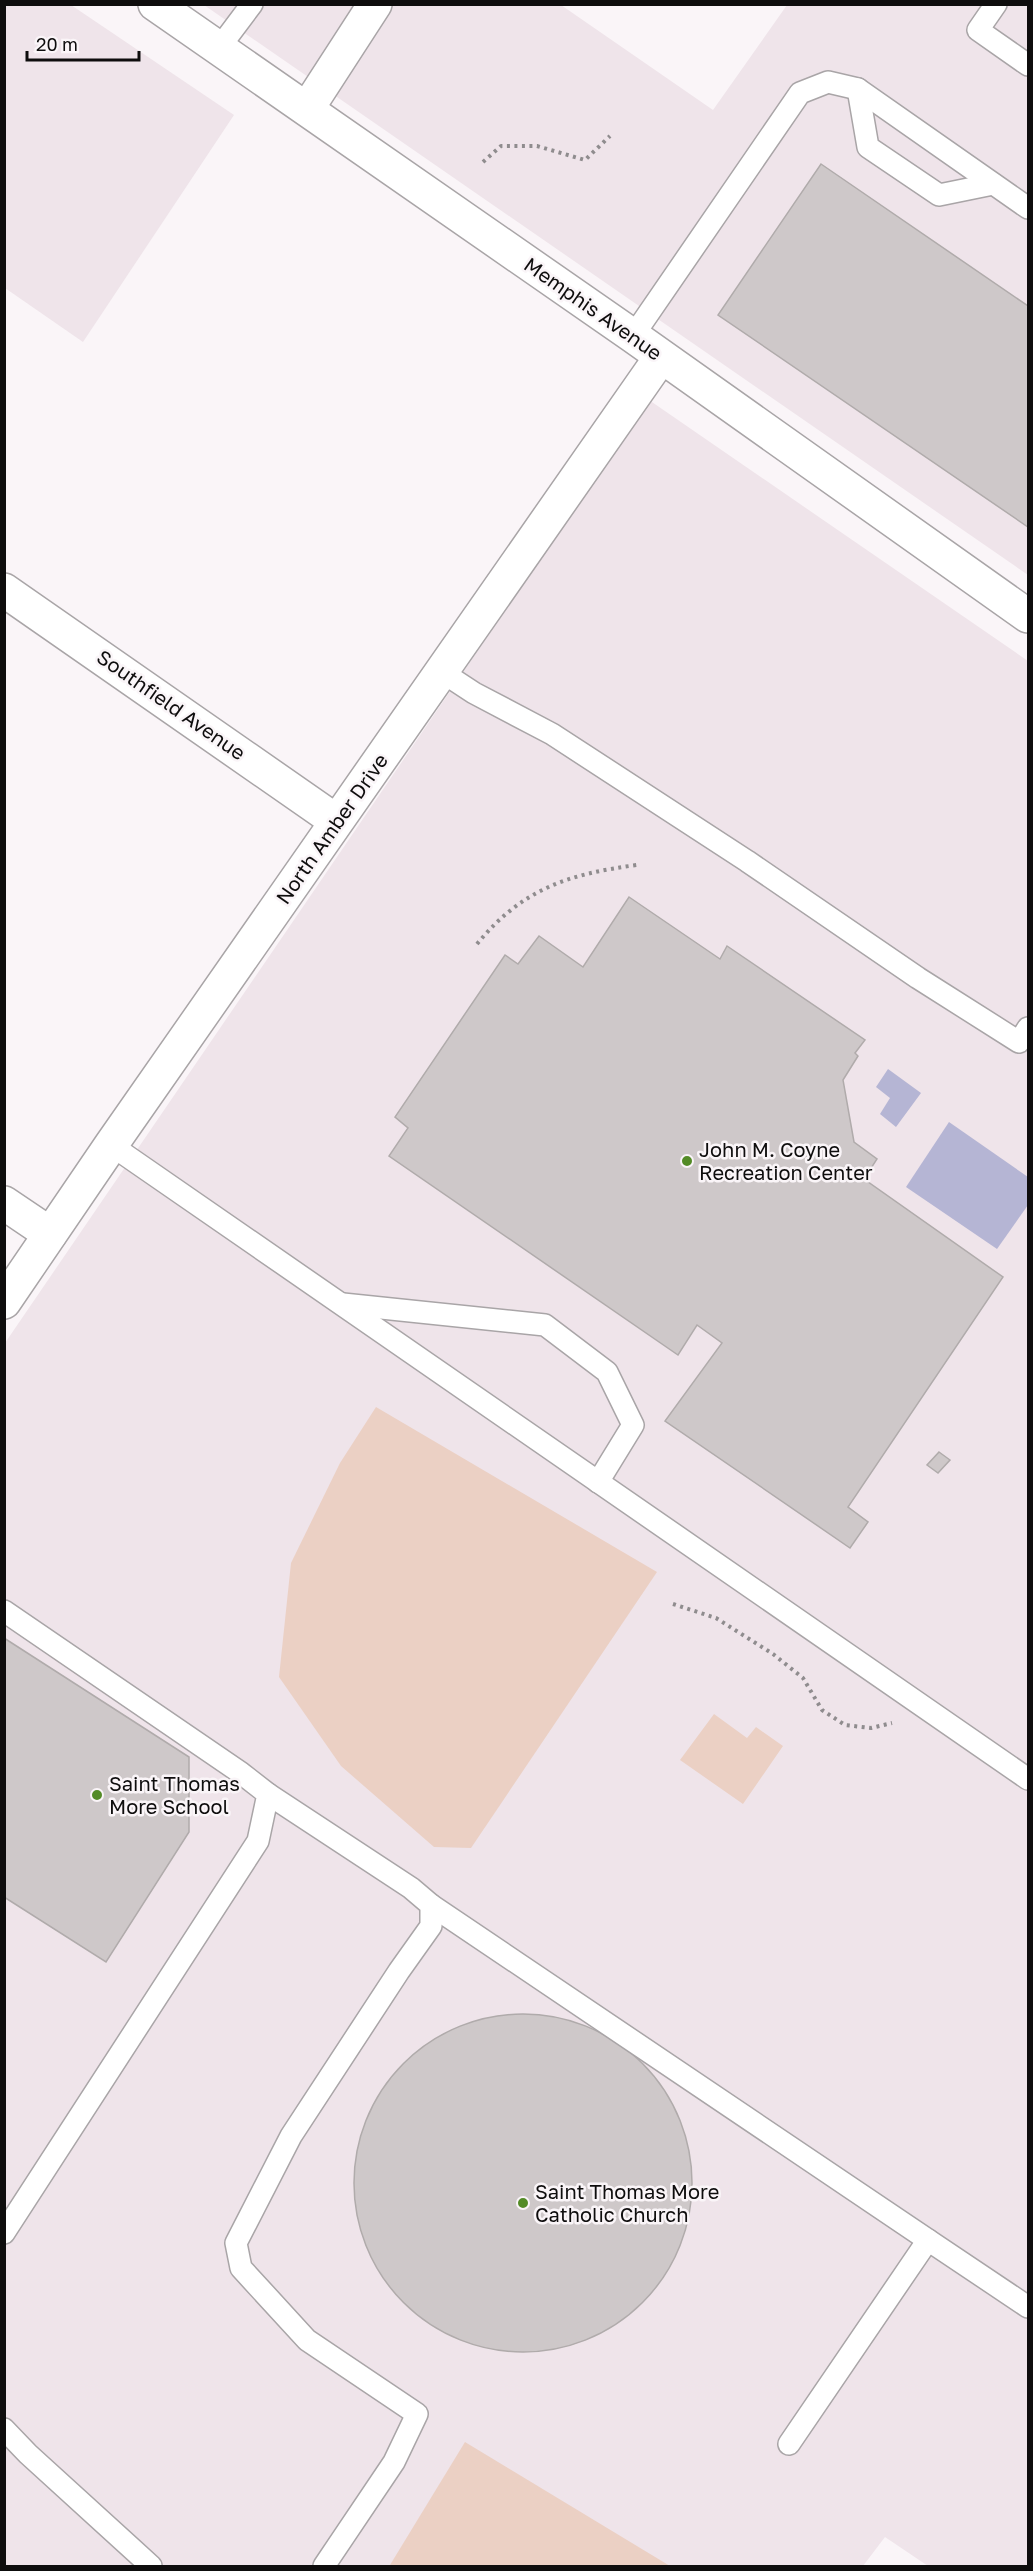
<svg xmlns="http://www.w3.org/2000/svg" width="1033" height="2571" font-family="'Golos Text',sans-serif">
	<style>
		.built { fill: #efe4ea }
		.green { fill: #ebd0c4 }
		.water { fill: #b5b5d4 }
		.building { fill: #cec8c9; stroke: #b0abab; stroke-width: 1.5 }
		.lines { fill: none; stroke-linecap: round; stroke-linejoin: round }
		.service-casing { stroke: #a9a5a7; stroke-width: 24 }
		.minor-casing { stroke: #a9a5a7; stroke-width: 36 }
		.secondary-casing { stroke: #a9a5a7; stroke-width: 36 }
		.path { stroke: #8f8c8e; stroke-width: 4; stroke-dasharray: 3 4.5; stroke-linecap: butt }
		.service { stroke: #fff; stroke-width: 21 }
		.minor { stroke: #fff; stroke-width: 33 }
		.secondary { stroke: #fff; stroke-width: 33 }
		.poi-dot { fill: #538b26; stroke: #faf5f8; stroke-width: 2 }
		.labels { text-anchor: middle; stroke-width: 5; stroke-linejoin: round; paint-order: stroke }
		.street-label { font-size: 20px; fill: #0e0d0d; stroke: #faf5f8 }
		.poi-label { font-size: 20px; fill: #0e0d0d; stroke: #faf5f8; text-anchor: start }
	</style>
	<rect width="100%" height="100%" fill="#faf5f8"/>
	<g class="built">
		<path d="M4,5H71L234,115L83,342L5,288Z"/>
		<path d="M204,5H561L713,110L787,5H1028V575Z"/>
		<path d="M649,400L1028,661V2566H928L885,2537L863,2566H5V1343Z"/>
	</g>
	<g class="green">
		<path d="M376,1407L657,1572L471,1848L434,1847L341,1766L279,1677L291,1563L340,1463Z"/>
		<path d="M714,1714L747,1738L756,1727L783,1746L743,1804L680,1760Z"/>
		<path d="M465,2442L670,2566L390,2565Z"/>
	</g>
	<g class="water">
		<path d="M888,1069L921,1093L896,1127L880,1114L890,1098L876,1087Z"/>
		<path d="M949,1122L1028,1177V1205L997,1249L906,1187Z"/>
	</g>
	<g class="building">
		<path d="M821,164L1028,306V527L718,315Z"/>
		<path d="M629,897L720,959L727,946L865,1040L855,1053L858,1056L843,1080L854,1142L877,1159L864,1179L1003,1277L848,1507L868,1522L850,1548L665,1421L722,1343L697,1325L678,1355L389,1156L408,1128L395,1117L505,955L518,964L539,936L583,967Z"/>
		<path d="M939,1452L950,1460L938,1473L927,1465Z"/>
		<path d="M4,1638L189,1757V1832L106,1962L4,1897Z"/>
		<circle cx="523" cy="2183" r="169"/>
	</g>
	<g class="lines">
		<defs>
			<g id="service">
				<path d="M996,4L978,30L1028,65"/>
				<path d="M219,48L252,4"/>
				<path d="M858,89L868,147L939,195L993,184"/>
				<path d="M633,336L800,93L828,82L858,89L1028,208"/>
				<path d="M442,672L474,693L552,734L747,861L918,978L1019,1042L1028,1028"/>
				<path d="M111,1145L1028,1779"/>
				<path d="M343,1304L545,1325L607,1372L633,1425L598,1482"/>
				<path d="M4,1611L241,1773L268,1794L258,1841L4,2233"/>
				<path d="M268,1794L411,1888L431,1905V1926L399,1971L291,2136L236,2243L241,2268L307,2340L417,2414L394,2462L324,2566"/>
				<path d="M431,1905L928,2240"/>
				<path d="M4,2429L28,2454L151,2566"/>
				<path d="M789,2444L928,2240L1028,2307"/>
			</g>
			<g id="minor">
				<path d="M307,109L375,4"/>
				<path d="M4,590L336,821"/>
				<path d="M4,1203L50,1234"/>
				<path d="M4,1302L111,1145L661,357"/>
			</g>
			<path id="secondary" d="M155,4L633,336L1028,616"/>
		</defs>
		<use href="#service" class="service-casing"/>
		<use href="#minor" class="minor-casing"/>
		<use href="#secondary" class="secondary-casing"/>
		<g class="path">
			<path d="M483,162L501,146H537L585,160L610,136"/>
			<path d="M477,944C522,889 568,874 637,865"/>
			<path d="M673,1604L716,1618L773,1654L803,1678L822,1710L845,1725L871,1728L892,1723"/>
		</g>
		<use href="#service" class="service"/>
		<use href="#minor" class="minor"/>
		<use href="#secondary" class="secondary"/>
	</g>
	<g class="poi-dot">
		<circle cx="687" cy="1161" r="6"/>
		<circle cx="97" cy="1795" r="6"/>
		<circle cx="523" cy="2203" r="6"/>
	</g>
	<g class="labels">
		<g class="street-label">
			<text transform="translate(593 309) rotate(35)" y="7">Memphis Avenue</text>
			<text transform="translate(171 705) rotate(35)" y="7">Southfield Avenue</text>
			<text transform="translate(332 829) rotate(-55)" y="7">North Amber Drive</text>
		</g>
		<g class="poi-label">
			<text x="699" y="1157">John M. Coyne<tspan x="699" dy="23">Recreation Center</tspan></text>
			<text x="109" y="1791">Saint Thomas<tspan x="109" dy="23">More School</tspan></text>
			<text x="535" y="2199">Saint Thomas More<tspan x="535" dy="23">Catholic Church</tspan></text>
		</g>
	</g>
	<rect width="1033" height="2571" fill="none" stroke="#0e0d0d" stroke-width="12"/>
	<path d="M27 51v9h112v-9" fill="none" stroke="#0e0d0d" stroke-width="3"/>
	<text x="36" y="51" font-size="18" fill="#0e0d0d" stroke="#faf5f8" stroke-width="4.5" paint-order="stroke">20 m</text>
</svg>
